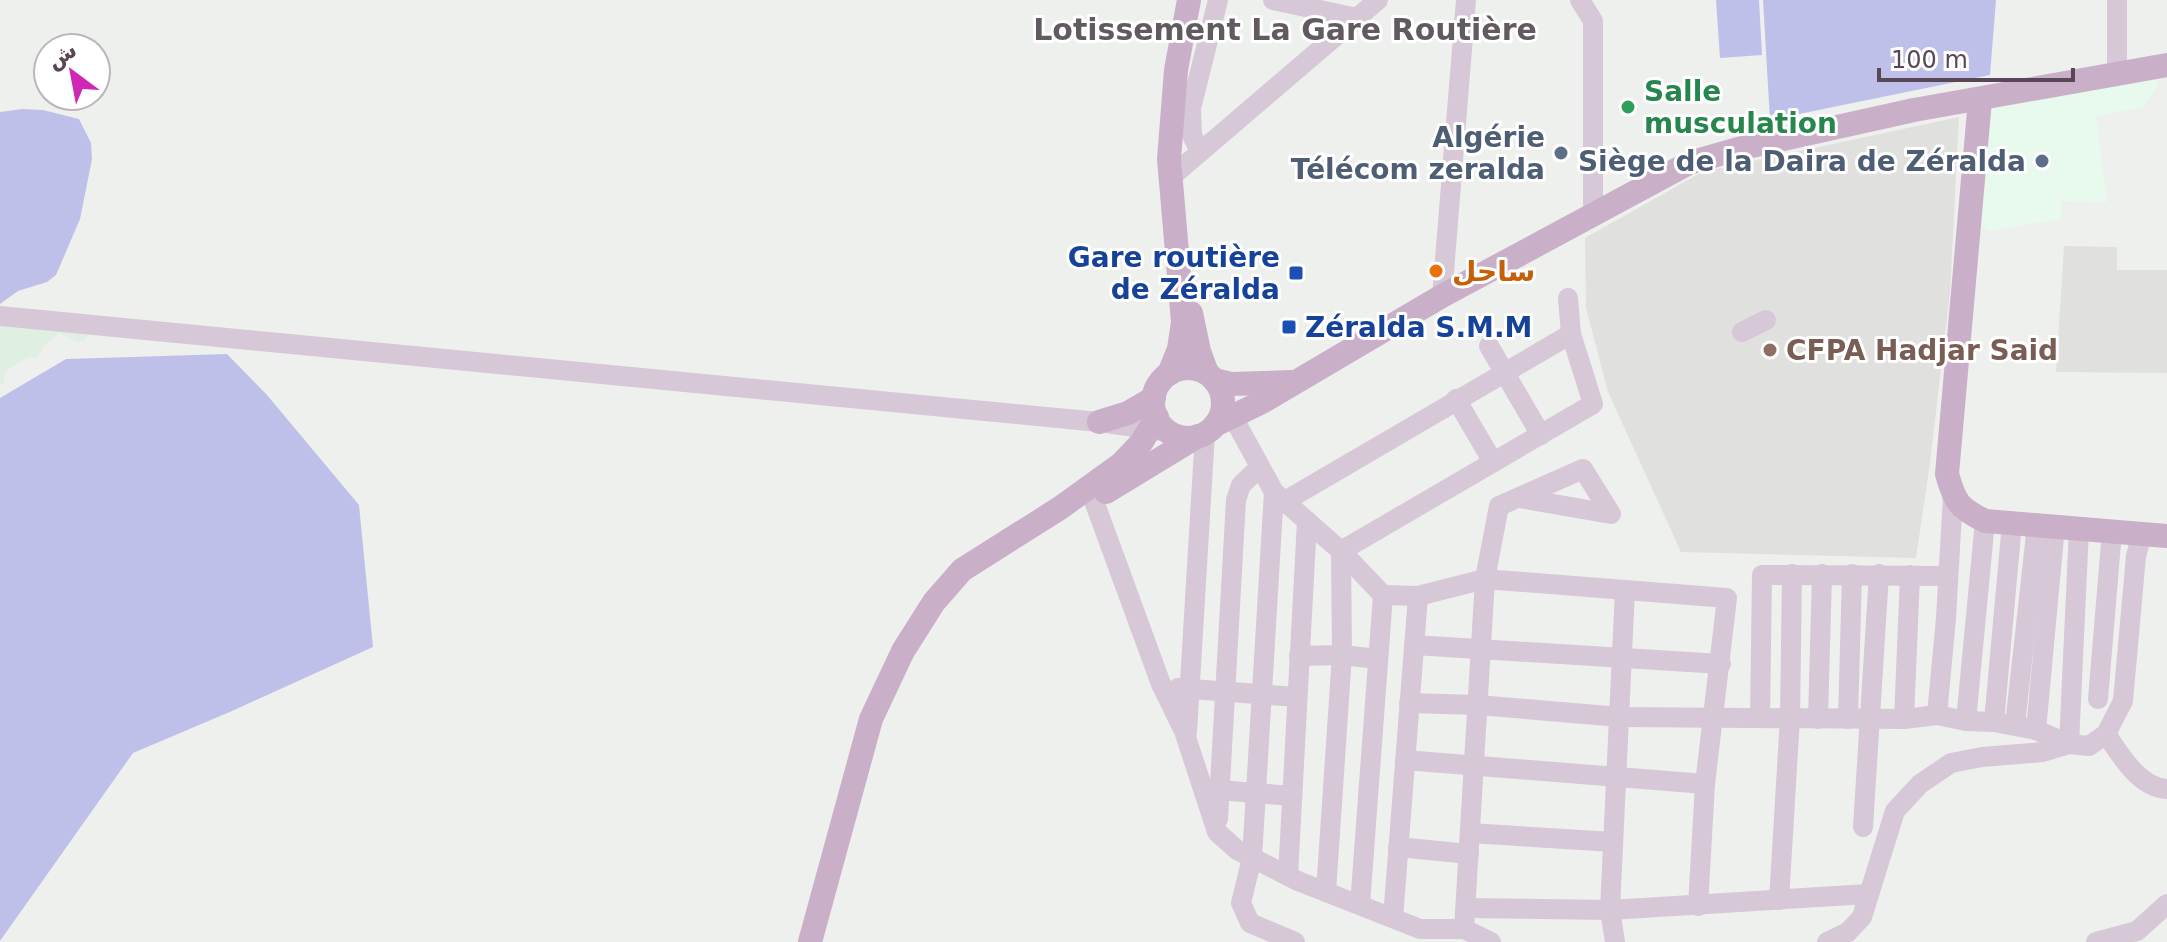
<svg xmlns="http://www.w3.org/2000/svg" width="2167" height="942" font-family="'DejaVu Sans','Noto Naskh Arabic',sans-serif">
	<style>
		.commercial { fill: #e7faed }
		.education { fill: #e0e1de }
		.green { fill: #bfc0ea }
		.sand { fill: #dff0e3 }
		.lines { fill: none; stroke-linecap: round; stroke-linejoin: round }
		.minor { stroke: #d6c8d6; stroke-width: 20 }
		.major { stroke: #caafc8; stroke-width: 24 }
		.leisure-dot { fill: #2e9e5b; stroke: #fff; stroke-width: 3 }
		.service-dot { fill: #5c6f8a; stroke: #fff; stroke-width: 3 }
		.food-dot { fill: #e8710a; stroke: #fff; stroke-width: 3 }
		.transit-dot { fill: #1a4fb4; stroke: #fff; stroke-width: 3 }
		.education-dot { fill: #8d6e63; stroke: #fff; stroke-width: 3 }
		.labels { text-anchor: middle; stroke-width: 6; stroke-linejoin: round; paint-order: stroke }
		.leisure-label { font-size: 28px; font-weight: bold; fill: #27864d; stroke: #fff; text-anchor: start }
		.service-label { font-size: 28px; font-weight: bold; fill: #4e5e75; stroke: #fff; text-anchor: end }
		.transit-label { font-size: 28px; font-weight: bold; fill: #164399; stroke: #fff; text-anchor: end }
		.food-label { font-size: 28px; font-weight: bold; fill: #c56008; stroke: #fff; text-anchor: start }
		.education-label { font-size: 28px; font-weight: bold; fill: #785e54; stroke: #fff; text-anchor: start }
		.neighbourhood-label { font-size: 30px; font-weight: bold; fill: #625a61; stroke: #fff }
	</style>
	<rect width="100%" height="100%" fill="#eef0ed"/>
	<path class="commercial" d="M2151,75L2159,82L2143,107L2096,116L2107,202L2061,201V219L1989,231L1980,225L1985,107Z"/>
	<g class="education">
		<path d="M1959,117L1950,293L1930,463L1916,558L1681,552L1608,392L1586,308L1585,238L1702,172Z"/>
		<path d="M2064,246L2117,247V270H2167V373L2056,372Z"/>
	</g>
	<g class="green">
		<path d="M1716,0H1759L1762,55L1720,58Z"/>
		<path d="M1763,0H1996L1990,75L1770,120Z"/>
		<path d="M22,109L43,110L79,119L91,143L92,159L80,219L56,275L47,282L18,291L0,304V112Z"/>
		<path d="M227,354L267,395L359,505L373,647L232,711L133,753L0,941V398L66,359Z"/>
	</g>
	<path class="sand" d="M0,324L89,333L85,340L77,342L59,333L44,346L38,357L27,358L6,371L3,385H0Z"/>
	<g class="lines">
		<g class="minor">
			<path d="M1273,0L1357,18"/>
			<path d="M1580,0L1593,21V215"/>
			<path d="M2117,0V73"/>
			<path d="M1200,152L1192,135L1191,108L1218,0"/>
			<path d="M1177,172L1378,0"/>
			<path d="M1442,296L1466,0"/>
			<path d="M0,316L1099,422L1170,432"/>
			<path d="M1742,332L1766,320"/>
			<path d="M1489,346L1541,435"/>
			<path d="M1456,399L1493,462"/>
			<path d="M1233,417L1274,492L1341,551L1383,595L1418,596L1485,579L1727,598L1705,784L1698,906"/>
			<path d="M1274,492L1252,858L1241,903L1250,923L1295,942"/>
			<path d="M1094,501L1161,684L1184,731L1217,832L1237,850L1298,881L1377,912L1420,929H1464L1485,579L1499,506L1583,469L1611,514L1519,498"/>
			<path d="M1285,501L1571,334"/>
			<path d="M1414,645L1721,664"/>
			<path d="M1299,656L1342,655L1378,659"/>
			<path d="M1178,688L1297,697"/>
			<path d="M2098,699L2112,531"/>
			<path d="M1409,703L1478,705L1620,717L1904,719L1937,715L1966,721L1994,722L2036,730L2069,744L2089,746L2106,734L2123,701L2136,556L2142,534"/>
			<path d="M1937,715L1946,618L1953,495"/>
			<path d="M1760,718L1762,575L1948,576"/>
			<path d="M1818,719L1822,574"/>
			<path d="M1848,719L1852,574"/>
			<path d="M1904,719L1910,575"/>
			<path d="M1966,721L1985,521"/>
			<path d="M1994,722L2012,523"/>
			<path d="M2015,725L2037,525"/>
			<path d="M2036,730L2055,526"/>
			<path d="M1187,732L1205,433"/>
			<path d="M2106,734C2120,754 2139,788 2167,789"/>
			<path d="M1405,760L1705,784"/>
			<path d="M1219,790L1292,796"/>
			<path d="M1218,819L1236,500L1241,485L1259,468"/>
			<path d="M1863,827L1879,574"/>
			<path d="M1470,833L1613,842"/>
			<path d="M1398,847L1469,854"/>
			<path d="M1288,876L1307,521"/>
			<path d="M1326,892L1342,655L1341,551L1593,404L1571,334L1568,298"/>
			<path d="M1779,900L1790,718L1792,574"/>
			<path d="M1360,905L1383,595"/>
			<path d="M1466,908L1610,910L1868,894"/>
			<path d="M1393,918L1418,596"/>
			<path d="M1464,929L1491,942"/>
			<path d="M1615,942L1610,910L1625,590"/>
			<path d="M1827,942L1848,932L1862,917L1895,811L1920,784L1951,763L1982,757L2043,752L2069,744L2079,529"/>
			<path d="M2096,942L2137,931L2167,904"/>
		</g>
		<g class="major">
			<path d="M1980,100L1947,474C1955,503 1959,508 1985,521L2167,536"/>
			<path d="M1191,313L1199,351L1207,373"/>
			<circle cx="1188" cy="403" r="35"/>
			<path d="M1169,374L1179,349L1183,322L1169,159L1176,70L1189,0"/>
			<path d="M1214,380L1231,384L1291,382"/>
			<path d="M1099,422L1128,413L1154,398"/>
			<path d="M1215,425L1262,402L1442,296L1689,163L1738,149L1914,110L2167,65"/>
			<path d="M1106,492L1198,436"/>
			<path d="M810,942L871,719L903,651L934,602L962,570L1060,508L1121,464L1141,443L1157,417"/>
		</g>
	</g>
	<circle class="leisure-dot" cx="1628" cy="107" r="8"/>
	<g class="service-dot">
		<circle cx="1561" cy="153" r="8"/>
		<circle cx="2042" cy="161" r="8"/>
	</g>
	<circle class="food-dot" cx="1436" cy="271" r="8"/>
	<g class="transit-dot">
		<rect x="1288" y="265" width="16" height="16" rx="4"/>
		<rect x="1281" y="319" width="16" height="16" rx="4"/>
	</g>
	<circle class="education-dot" cx="1770" cy="350" r="8"/>
	<g class="labels">
		<g class="leisure-label">
			<text x="1644" y="101">Salle<tspan x="1644" dy="32">musculation</tspan></text>
		</g>
		<g class="service-label">
			<text x="1545" y="147">Algérie<tspan x="1545" dy="32">Télécom zeralda</tspan></text>
			<text x="2026" y="171">Siège de la Daira de Zéralda</text>
		</g>
		<g class="transit-label">
			<text x="1280" y="267">Gare routière<tspan x="1280" dy="32">de Zéralda</tspan></text>
			<text x="1305" y="337" text-anchor="start">Zéralda S.M.M</text>
		</g>
		<g class="food-label">
			<text x="1452" y="281">ساحل</text>
		</g>
		<g class="education-label">
			<text x="1786" y="360">CFPA Hadjar Said</text>
		</g>
		<g class="neighbourhood-label">
			<text x="1285" y="40">Lotissement La Gare Routière</text>
		</g>
	</g>
	<g transform="translate(72 72) rotate(328)"><circle r="38" fill="#ffffff" stroke="#bdb5bc" stroke-width="2"/>
	<path d="M0-6L14 30L0 20L-14 30Z" fill="#cf28b7"/>
	<text y="-12" font-size="22" font-weight="bold" text-anchor="middle" fill="#594758">ش</text>
	</g>
	<path d="M1879 68v12h194v-12" fill="none" stroke="#594758" stroke-width="4"/>
	<text x="1891" y="68" font-size="24" fill="#594758" stroke="#ffffff" stroke-width="6" paint-order="stroke">100 m</text>
</svg>
